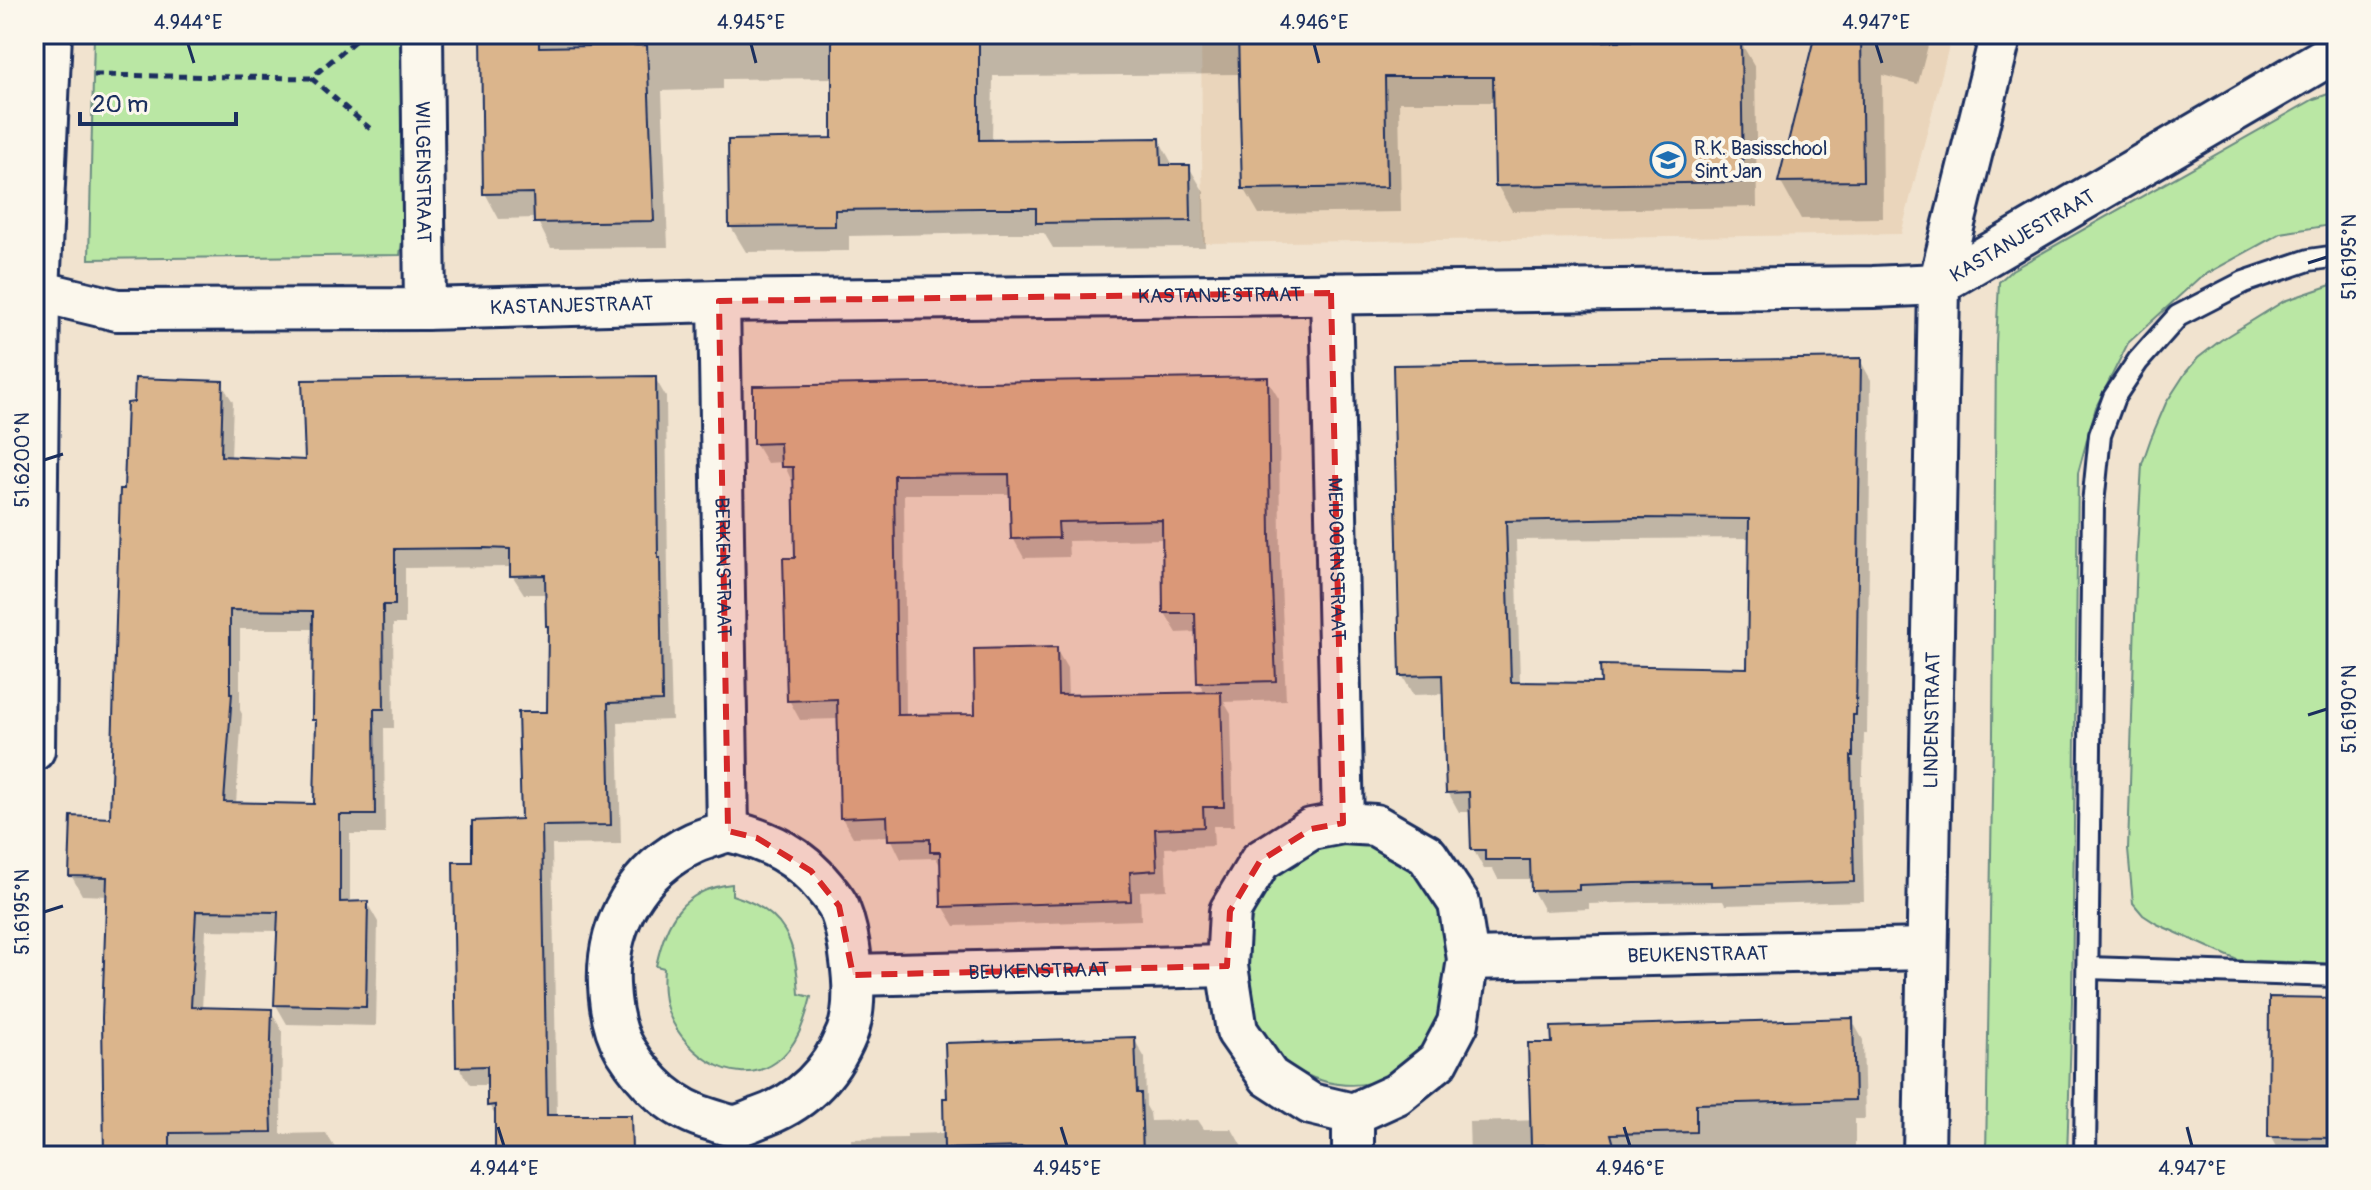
<svg xmlns="http://www.w3.org/2000/svg" width="2371" height="1190" font-family="Pangolin,sans-serif">
	<style>
		.built { fill: #ead5bb }
		.green { fill: #bae7a4; stroke: #6a8b81; stroke-width: 2 }
		.shadow { fill: #0003; fill-rule: evenodd }
		.building { fill: #dbb58c; stroke: #1b2f5e; stroke-width: 2; fill-rule: evenodd }
		.lines { fill: none; stroke-linecap: round; stroke-linejoin: round }
		.service-casing { stroke: #1b2f5e; stroke-width: 26 }
		.minor-casing { stroke: #1b2f5e; stroke-width: 46 }
		.path { stroke: #1b2f5e; stroke-width: 5; stroke-dasharray: 8 6; stroke-linecap: butt }
		.service { stroke: #fbf7ec; stroke-width: 20 }
		.minor { stroke: #fbf7ec; stroke-width: 40 }
		.marked { fill: #d62828; fill-opacity: 0.2; stroke: #d62828; stroke-width: 6; stroke-dasharray: 16 10; stroke-linejoin: round }
		.ticks { fill: none; stroke: #1b2f5e; stroke-width: 3 }
		.labels { text-anchor: middle; stroke-width: 8; stroke-linejoin: round; paint-order: stroke }
		.poi-label { font-size: 20px; fill: #1b2f5e; stroke: #fbf7ec; text-anchor: start }
		.street-label { font-size: 20px; fill: #1b2f5e; stroke: #fbf7ec }
		.neatline { fill: none; stroke: #1b2f5e; stroke-width: 3 }
		.ticks-label { font-size: 20px; text-anchor: middle; fill: #1b2f5e }
	</style>
	<rect width="100%" height="100%" fill="#f1e3cf"/>
	<filter id="ink" filterUnits="userSpaceOnUse"><feTurbulence type="fractalNoise" baseFrequency=".0125" numOctaves="2"/><feDisplacementMap in="SourceGraphic" scale="16" xChannelSelector="R" yChannelSelector="G"/><feConvolveMatrix kernelMatrix="1 2 1 2 8 2 1 2 1" color-interpolation-filters="sRGB"/></filter>
	<g filter="url(#ink)">
		<path class="built" d="M1201,34H1952L1901,234L1203,243Z"/>
		<g class="green">
			<path d="M94,34H400L403,234L400,255L89,259Z"/>
			<path d="M2337,91V224L2281,233L2199,278L2128,343L2096,407L2078,473L2072,1001L2067,1156H1986L1993,734L1996,344L1999,282L2012,270L2314,99Z"/>
			<path d="M2337,283V964L2237,960L2157,924L2143,915L2133,903L2128,850L2137,551L2142,464L2151,438L2166,403L2186,372L2198,358L2221,340L2284,301Z"/>
			<path d="M1343,842C1496,853 1471,1101 1338,1084C1302,1079 1280,1062 1261,1032C1248,1010 1246,986 1246,962C1247,898 1278,852 1343,842Z"/>
			<path d="M732,884V895C786,911 796,942 799,994L811,997C805,1020 797,1047 776,1062C733,1093 677,1048 666,1005C663,993 663,980 664,968L656,966C666,920 681,890 732,884Z"/>
		</g>
		<g class="shadow">
			<path d="M483,34H1556L1562,44L1740,41L1755,67L1757,207L1512,211L1497,185L1496,102H1399L1401,212L1259,214L1244,188L1241,74L993,76L992,141L1159,140L1174,167H1189L1204,192L1205,247L1053,248L1044,233H995L849,236V251L746,252L731,227L834,140V78L723,79V89L662,91L668,247L551,248L536,218L499,219L485,193Z"/>
			<path d="M1817,34H1931L1918,84L1882,75L1883,218L1801,219L1780,181Z"/>
			<path d="M1860,360L1871,380L1867,734H1864L1863,776H1861L1864,901L1725,905L1723,901L1647,902L1589,904V909L1544,911L1533,891L1532,879H1498L1493,869H1484L1473,849L1472,812H1459L1448,792L1445,694L1413,695L1402,675L1395,367ZM1750,538L1749,670L1603,685L1520,684L1516,540Z"/>
			<path d="M655,378L666,397L668,576L672,720L618,722L621,844L552,845L557,1117L615,1139L625,1156H498L497,1119L489,1105V1085H470L458,1066L474,864L523,821L549,714L550,630L548,626L547,594H524L512,575V567L405,568V624H393L394,728H384L385,834H350V903H367L378,922L376,1026L287,1024L276,1005L279,931L206,930L202,1009L271,1011L282,1031L281,1134L326,1133L335,1148V1156H283V1151L180,1152V1156H106L109,896L82,895L71,875L112,820L126,491L221,383L233,402L231,458L307,462ZM240,629H315L314,720L318,727L316,806L236,804L242,714L240,710Z"/>
			<path d="M1267,379L1279,399L1280,559L1286,700L1224,702L1231,714L1234,826H1213L1214,846L1165,848L1167,890L1140,891L1141,920L955,926L943,906L942,869L936,858L901,859L890,836L853,837L842,818L839,719L800,720L789,700L797,560L794,486L783,462L767,463L755,443ZM904,494H1012L1013,538L1024,558L1069,557L1068,541L1164,539L1165,613L1177,633L1197,632L1199,683L1206,694L1068,697L1067,668L1056,649L977,716L906,717Z"/>
			<path d="M2337,1000V1156H2281L2270,1136Z"/>
			<path d="M1852,1020L1863,1040L1865,1119H1855V1156H1741L1740,1151L1657,1152V1156H1585L1543,1116Z"/>
			<path d="M1134,1039L1145,1058L1146,1106L1150,1113L1151,1121L1198,1120L1204,1129H1232L1242,1147L1243,1156H852L851,1139L907,1138V1134L946,1133Z"/>
			<path d="M1544,1120L1557,1142V1156H1470L1469,1122Z"/>
		</g>
		<g class="building">
			<path d="M481,34H539V47L647,45L654,221L534,223L533,193L483,194Z"/>
			<path d="M832,34H979V140L1160,138L1161,165H1190L1191,221L1036,223V208H979L835,210V226L729,227L728,140L832,138Z"/>
			<path d="M1238,34H1556V42L1741,39L1743,182L1495,186L1493,77H1385L1387,187L1242,189Z"/>
			<path d="M1815,34H1861L1863,181L1778,182Z"/>
			<path d="M1861,358L1856,715H1853V756H1851L1854,882L1711,886V882L1635,883L1579,885V890L1531,891L1530,860H1485V850H1471L1469,792L1446,793L1442,675L1400,676L1393,365ZM1636,518L1749,519L1747,668L1600,665L1601,683L1511,682L1506,521Z"/>
			<path d="M656,376L658,558H660L662,701L608,703L611,825L542,826L547,1115H631L632,1152L495,1155V1105L487,1106V1066L456,1067L453,862H472V821L521,819L518,712H547L548,626H546L545,575L510,576V549L484,548L395,549V605H383L384,709H374L375,815H340V902L368,901L366,1007L274,1005L278,912L196,911L191,1007L272,1009L270,1072L272,1132L170,1133V1156H104L102,1018L107,877L69,876L71,816L110,818L120,489H124L127,403L134,402L135,378L223,381L221,456L305,460L302,380ZM230,610L313,611L312,720H316L314,804L224,802L232,693H230Z"/>
			<path d="M1268,377L1270,538L1276,681L1197,683L1195,613H1163L1162,520L1058,522L1059,538L1011,539L1009,474L894,475L897,715L975,714L974,649L1057,647L1058,695L1221,692L1224,807H1203L1204,827L1155,829L1157,870L1130,872L1131,901L941,907L940,852H930V839L888,840L887,816L840,818L837,699L787,701L783,558H795L793,467H781L780,443L753,444V386Z"/>
			<path d="M2269,997L2337,998V1138L2268,1137Z"/>
			<path d="M1853,1018L1855,1100L1696,1104V1132L1611,1134L1617,1156H1593L1581,1145H1531L1528,1043H1552L1551,1027Z"/>
			<path d="M1135,1037L1137,1093H1141L1143,1156H1024L1023,1147L944,1149L943,1098H947L945,1043Z"/>
		</g>
		<g class="lines">
			<defs>
				<g id="service">
					<path d="M2088,968L2337,976"/>
					<path d="M2085,1156L2093,504L2100,435L2114,397L2138,361L2178,316L2244,282L2309,260L2337,256"/>
				</g>
				<g id="minor">
					<path id="s1" d="M422,34L425,309"/>
					<path id="s2" d="M34,290L117,310L425,309L719,301L1873,287L1939,284L2337,51"/>
					<path id="s3" d="M1331,293L1343,823L1311,829L1260,861L1230,911L1227,966L1237,1031L1269,1077L1311,1104L1353,1114L1397,1094L1438,1061L1458,1023L1468,959L1459,903L1427,855L1375,825L1343,823"/>
					<path id="s4" d="M719,301L728,831C717,835 705,838 694,843C638,869 606,924 609,985C610,1006 614,1031 625,1049C647,1084 672,1109 712,1120C719,1122 728,1126 735,1126C742,1125 751,1121 758,1118C800,1104 830,1075 847,1033C855,1012 854,983 851,961C849,943 846,925 839,908C836,901 830,894 825,888C800,856 768,840 728,831"/>
					<path d="M34,750L39,291L51,34"/>
					<path id="s5" d="M1468,959L1926,949"/>
					<path id="s6" d="M853,975L1227,966"/>
					<path d="M1353,1114V1156"/>
					<path id="s7" d="M1924,1156L1939,284L2001,34"/>
				</g>
			</defs>
			<use href="#service" class="service-casing"/>
			<use href="#minor" class="minor-casing"/>
			<g class="path">
				<path d="M94,75L311,78L363,34"/>
				<path d="M311,78L374,132"/>
			</g>
			<use href="#service" class="service"/>
			<use href="#minor" class="minor"/>
		</g>
	</g>
	<path class="marked" d="M1331,293L1343,823L1311,829L1260,861L1230,911L1227,966L853,975L839,906L811,871L757,838L728,831L719,301Z"/>
	<path class="ticks" d="M188,44L194,63M751,44L756,63M1314,44L1319,63M1876,44L1882,63M2308,263L2327,257M44,460L63,454M2308,715L2327,709M44,912L63,906M498,1127L504,1146M1061,1127L1067,1146M1624,1127L1630,1146M2187,1127L2192,1146"/>
	<defs>
		<symbol id="school-ring" viewBox="-11 -11 22 22"><circle r="9.5" fill="#fbf7ec" stroke="#1f6fb2" stroke-width="1.5"/><path d="M0-5L7-2L0 1L-7-2ZM-4 1L0 2.5L4 1V4Q0 6-4 4Z" fill="#1f6fb2"/></symbol>
	</defs>
	<g fill-rule="evenodd">
		<use href="#school-ring" x="1648" y="140" width="40" height="40"/>
	</g>
	<g class="labels">
		<g class="poi-label">
			<text x="1694" y="155">R.K. Basisschool<tspan x="1694" dy="23">Sint Jan</tspan></text>
		</g>
		<g class="street-label">
			<text dy="7" stroke="none"><textPath href="#s1" startOffset="138">WILGENSTRAAT</textPath></text>
			<text dy="7" stroke="none"><textPath href="#s2" startOffset="2004">KASTANJESTRAAT</textPath></text>
			<text dy="7" stroke="none"><textPath href="#s2" startOffset="1188">KASTANJESTRAAT</textPath></text>
			<text dy="7" stroke="none"><textPath href="#s2" startOffset="540">KASTANJESTRAAT</textPath></text>
			<text dy="7" stroke="none"><textPath href="#s3" startOffset="266">MEIDOORNSTRAAT</textPath></text>
			<text dy="7" stroke="none"><textPath href="#s4" startOffset="266">BERKENSTRAAT</textPath></text>
			<text dy="7" stroke="none"><textPath href="#s7" startOffset="436">LINDENSTRAAT</textPath></text>
			<text dy="7" stroke="none"><textPath href="#s5" startOffset="230">BEUKENSTRAAT</textPath></text>
			<text dy="7" stroke="none"><textPath href="#s6" startOffset="186">BEUKENSTRAAT</textPath></text>
		</g>
	</g>
	<rect width="2371" height="1190" fill="none" stroke="#fbf7ec" stroke-width="88"/>
	<path d="M80 112v12h156v-12" fill="none" stroke="#1b2f5e" stroke-width="4"/>
	<text x="92" y="112" font-size="24" fill="#1b2f5e" stroke="#fbf7ec" stroke-width="6" paint-order="stroke">20 m</text>
	<rect x="44" y="44" width="2283" height="1102" class="neatline"/>
	<g class="ticks-label">
		<text x="188" y="29">4.944°E</text>
		<text x="751" y="29">4.945°E</text>
		<text x="1314" y="29">4.946°E</text>
		<text x="1876" y="29">4.947°E</text>
		<text transform="translate(2349 257) rotate(-90)" y="7">51.6195°N</text>
		<text transform="translate(22 460) rotate(-90)" y="7">51.6200°N</text>
		<text transform="translate(2349 709) rotate(-90)" y="7">51.6190°N</text>
		<text transform="translate(22 912) rotate(-90)" y="7">51.6195°N</text>
		<text x="504" y="1175">4.944°E</text>
		<text x="1067" y="1175">4.945°E</text>
		<text x="1630" y="1175">4.946°E</text>
		<text x="2192" y="1175">4.947°E</text>
	</g>
</svg>
